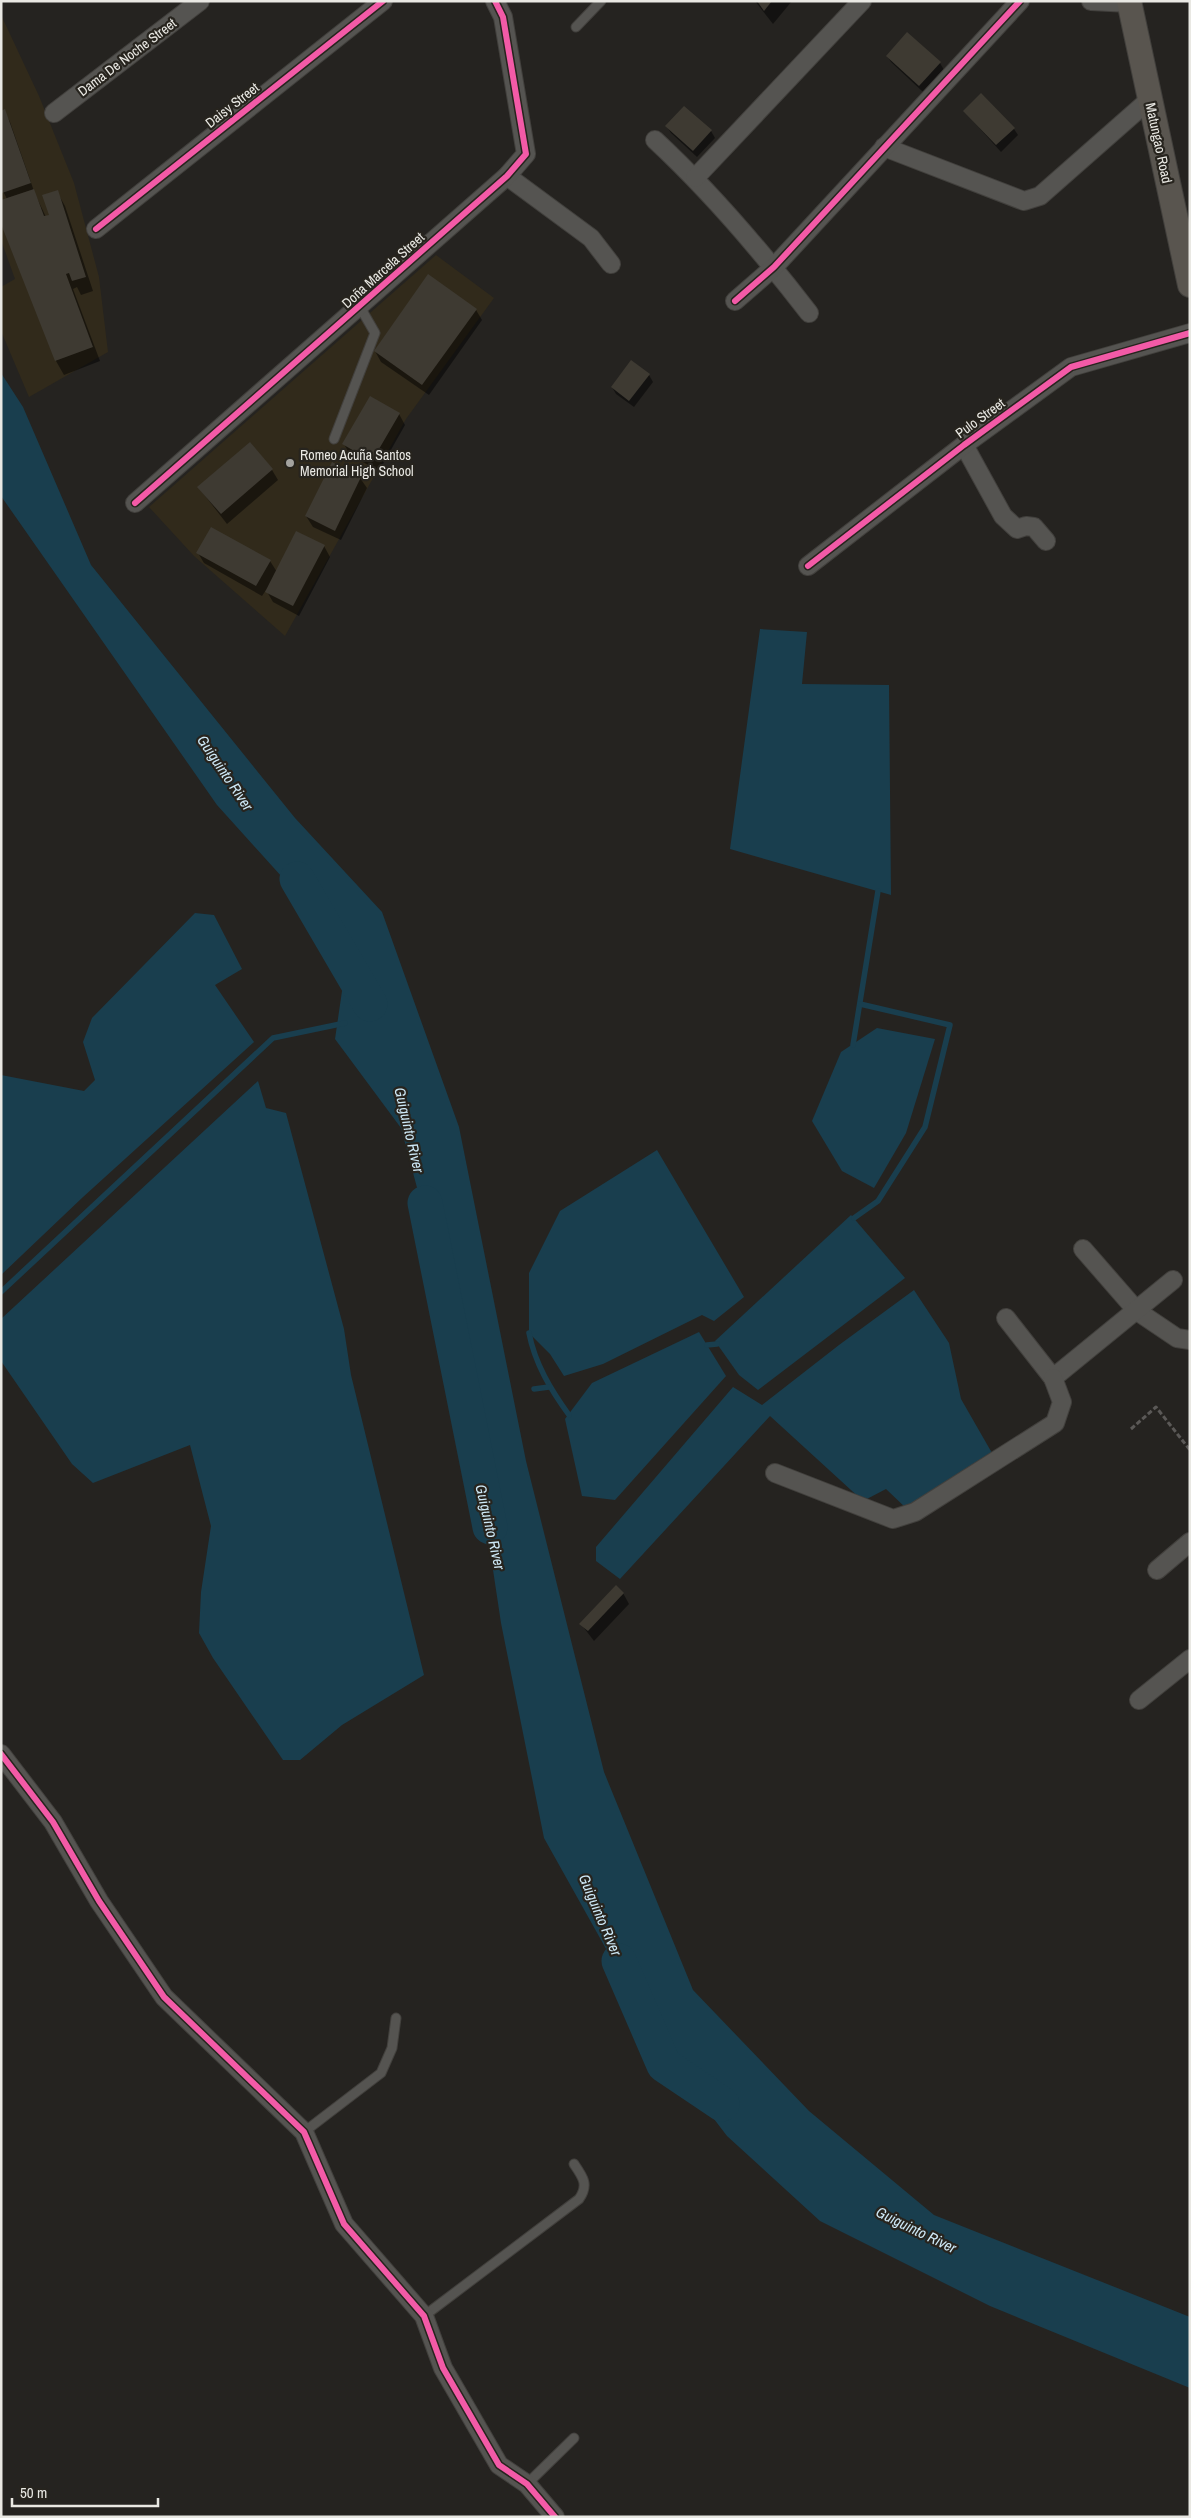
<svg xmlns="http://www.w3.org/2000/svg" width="1191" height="2518" font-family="'Archivo Narrow',sans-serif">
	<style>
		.education { fill: #312a1b }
		.water { fill: #193e4e }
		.shadow { fill: #0007 }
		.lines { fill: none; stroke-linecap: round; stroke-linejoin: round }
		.stream { stroke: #193e4e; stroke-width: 5.5 }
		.river { stroke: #193e4e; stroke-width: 35 }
		.building { fill: #3e3a32 }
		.service-casing { stroke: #42403d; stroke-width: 11 }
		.minor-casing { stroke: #42403d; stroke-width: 20 }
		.secondary-casing { stroke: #42403d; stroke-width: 26 }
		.path { stroke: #5b5957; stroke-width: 3; stroke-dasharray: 5 2.5; stroke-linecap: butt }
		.service { stroke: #555451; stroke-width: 9 }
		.minor { stroke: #555451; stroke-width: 18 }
		.secondary { stroke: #59554f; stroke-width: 24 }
		.cycleway-casing { stroke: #27241e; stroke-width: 9 }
		.cycleway { stroke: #f35aa7; stroke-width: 6 }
		.poi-dot { fill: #a4a39f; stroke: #27241e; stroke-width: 2 }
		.labels { text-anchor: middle; stroke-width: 4.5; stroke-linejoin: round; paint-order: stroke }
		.street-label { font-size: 14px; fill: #e9e8e3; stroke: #27241e }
		.poi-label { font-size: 14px; fill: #e9e8e3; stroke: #27241e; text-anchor: start }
		.water-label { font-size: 15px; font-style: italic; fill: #cee9f7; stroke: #27241e }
	</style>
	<rect width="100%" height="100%" fill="#252320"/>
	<g class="education">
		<path d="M1,15L39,96L74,183L99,277L108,352L29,397L1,331V287L15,279L1,240Z"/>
		<path d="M436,255L494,298L406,419L285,636L194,556L149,507Z"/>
	</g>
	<g class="water">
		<path d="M1,373L23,407L91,565L295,818L382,912L459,1127L526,1461L604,1772L693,1990L809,2111L934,2215L1190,2317V2388L990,2306L820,2221L727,2136L666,2056L544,1838L501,1623L459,1344L401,1128L335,1039L348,950L217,805L1,496Z"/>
		<path d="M760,629L807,632L802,684L889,685L891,895L730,849Z"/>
		<path d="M195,913L214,915L242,969L215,985L254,1042L83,1197L1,1275V1075L84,1091L95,1080L83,1042L92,1018Z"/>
		<path d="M877,1028L935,1039L906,1133L874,1188L842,1171L812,1121L841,1052Z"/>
		<path d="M258,1081L266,1108L286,1113L344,1329L351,1375L424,1675L342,1725L300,1760H283L213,1658L199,1633L201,1592L211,1526L190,1445L93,1483L72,1464L1,1361V1319Z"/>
		<path d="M657,1150L744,1297L714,1321L702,1315L603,1364L564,1376L550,1354L529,1333V1273L560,1211Z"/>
		<path d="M851,1215L905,1278L758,1390L739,1375L715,1341Z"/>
		<path d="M914,1290L949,1343L961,1399L992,1453L907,1509L886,1489L863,1501L770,1416L620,1579L596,1561V1547L733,1387L762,1405L839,1345Z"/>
		<path d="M699,1332L726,1376L615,1500L582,1496L565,1419L592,1383Z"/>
	</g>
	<g class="shadow">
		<path d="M755,1H792L773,24Z"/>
		<path d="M887,56L940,63L944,70L923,92L891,62Z"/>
		<path d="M4,111L10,122L35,194L46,217L50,216L57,192L65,206L93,291L81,295L77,287L73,289L100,361L64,375L56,361L1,221L7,199L1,187V112Z"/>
		<path d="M964,111L1014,129L1018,135L1001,152Z"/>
		<path d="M667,127L711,131L715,138L697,157L671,133Z"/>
		<path d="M476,310L482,320L429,395L381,362L375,351Z"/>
		<path d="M649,375L653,382L634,407L616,394L612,387Z"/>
		<path d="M399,414L405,425L379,471L350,455L344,444Z"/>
		<path d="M272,470L278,480L227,524L199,488Z"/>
		<path d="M360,478L367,488L341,540L313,527L306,516Z"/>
		<path d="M324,546L330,557L299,616L273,602L266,590L262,596L204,563L198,553L270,561L277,572Z"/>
		<path d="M623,1593L629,1604L594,1641L581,1624Z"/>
	</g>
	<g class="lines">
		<g class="stream">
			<path d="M853,1045L878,891"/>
			<path d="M854,1218L878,1201L925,1127L950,1025L860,1004"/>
			<path d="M1,1292L273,1038L345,1023"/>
			<path d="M529,1333C535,1364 551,1390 569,1415"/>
			<path d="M707,1345L717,1344"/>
			<path d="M534,1389L549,1387"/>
		</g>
		<g class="river">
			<path d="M297,879L370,1004"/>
			<path d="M425,1203L490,1527"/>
			<path d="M619,1961L664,2065L722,2104"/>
		</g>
	</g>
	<g class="building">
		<path d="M757,1H772L764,11Z"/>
		<path d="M907,32L941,62L919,86L886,56Z"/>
		<path d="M981,93L1015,128L996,145L963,111Z"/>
		<path d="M684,106L712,130L693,151L665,126Z"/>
		<path d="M5,109L31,183L2,193L1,111Z"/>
		<path d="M34,189L44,216L49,215L42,195L58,190L86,277L72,281L69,273L66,274L93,347L55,361L1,224V200Z"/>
		<path d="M428,274L477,309L422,385L374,351Z"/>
		<path d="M631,360L650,374L629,401L611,387Z"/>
		<path d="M370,396L400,413L372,461L342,444Z"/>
		<path d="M250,442L273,469L221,514L197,487Z"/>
		<path d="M332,462L361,477L335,531L305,516Z"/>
		<path d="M211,527L271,560L256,586L196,553Z"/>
		<path d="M296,531L325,545L293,606L265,592Z"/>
		<path d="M616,1585L624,1593L588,1631L579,1624Z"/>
	</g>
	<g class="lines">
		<defs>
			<g id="service">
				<path d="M576,27L601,1"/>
				<path d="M334,439L375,333L360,307"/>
				<path d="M304,2132L381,2073L392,2048L396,2018"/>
				<path d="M424,2316L579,2199C589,2185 583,2177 574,2164"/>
				<path d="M527,2484L574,2438"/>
			</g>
			<g id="minor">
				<path d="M1091,1L1130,3"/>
				<path d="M54,113L200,1"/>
				<path d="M655,140C712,193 762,252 809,313"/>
				<path d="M884,147L1024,201L1040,196L1149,100"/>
				<path d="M507,176L591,238L611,264"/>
				<path d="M695,178L862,1"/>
				<path d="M96,229L383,1"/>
				<path d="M735,301L774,267L1020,1"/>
				<path d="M964,445L1003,516L1017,529L1026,526L1034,527L1046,541"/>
				<path d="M135,503L507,176L526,154L503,17L495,1"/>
				<path d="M808,566L964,445L1071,367L1190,333"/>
				<path d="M1083,1249L1137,1311L1177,1338L1190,1340"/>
				<path d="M1006,1318L1053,1378L1173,1280"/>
				<path d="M775,1473L893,1519L915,1512L1055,1423L1062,1402L1053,1378"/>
				<path d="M1157,1570L1190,1542"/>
				<path d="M1139,1700L1190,1659"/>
				<path d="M1,1754L53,1822L99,1901L164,1997L304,2132L344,2224L424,2316L443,2368L499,2465L527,2484L555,2517"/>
			</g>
			<path id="secondary" d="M1129,1L1190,285"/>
		</defs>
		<use href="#service" class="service-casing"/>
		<use href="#minor" class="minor-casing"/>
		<use href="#secondary" class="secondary-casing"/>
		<path class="path" d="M1131,1429L1156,1407L1190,1450"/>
		<use href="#service" class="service"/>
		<use href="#minor" class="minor"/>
		<use href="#secondary" class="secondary"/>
		<defs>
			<g id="cycleway">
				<path d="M96,229L383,1"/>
				<path d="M735,301L774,267L1020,1"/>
				<path d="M135,503L507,176L526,154L503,17L495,1"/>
				<path d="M808,566L964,445L1071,367L1190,333"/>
				<path d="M1,1754L53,1822L99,1901L164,1997L304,2132L344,2224L424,2316L443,2368L499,2465L527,2484L555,2517"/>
			</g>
		</defs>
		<use href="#cycleway" class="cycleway-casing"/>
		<use href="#cycleway" class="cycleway"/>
	</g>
	<circle class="poi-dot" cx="290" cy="463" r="5"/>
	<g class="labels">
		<g class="street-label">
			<text transform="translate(127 57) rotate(-37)" y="5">Dama De Noche Street</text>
			<text transform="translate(232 105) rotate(-38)" y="5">Daisy Street</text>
			<text transform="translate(1159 143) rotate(78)" y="5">Matungao Road</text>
			<text transform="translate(383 270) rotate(-42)" y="5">Doña Marcela Street</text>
			<text transform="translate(980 418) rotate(-36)" y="5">Pulo Street</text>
		</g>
		<g class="poi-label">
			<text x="300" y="460">Romeo Acuña Santos<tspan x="300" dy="16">Memorial High School</tspan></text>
		</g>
		<g class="water-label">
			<text transform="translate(225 773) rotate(56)" y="5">Guiguinto River</text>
			<text transform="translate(409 1130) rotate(77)" y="5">Guiguinto River</text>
			<text transform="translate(490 1527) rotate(77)" y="5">Guiguinto River</text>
			<text transform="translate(600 1915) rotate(67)" y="5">Guiguinto River</text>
			<text transform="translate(916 2230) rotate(26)" y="5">Guiguinto River</text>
		</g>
	</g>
	<rect width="1191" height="2518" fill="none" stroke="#e9e8e3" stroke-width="5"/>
	<path d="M12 2498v8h146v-8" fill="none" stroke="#e9e8e3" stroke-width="2.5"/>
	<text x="20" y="2498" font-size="15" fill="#e9e8e3" stroke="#27241e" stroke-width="4" paint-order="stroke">50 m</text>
</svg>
